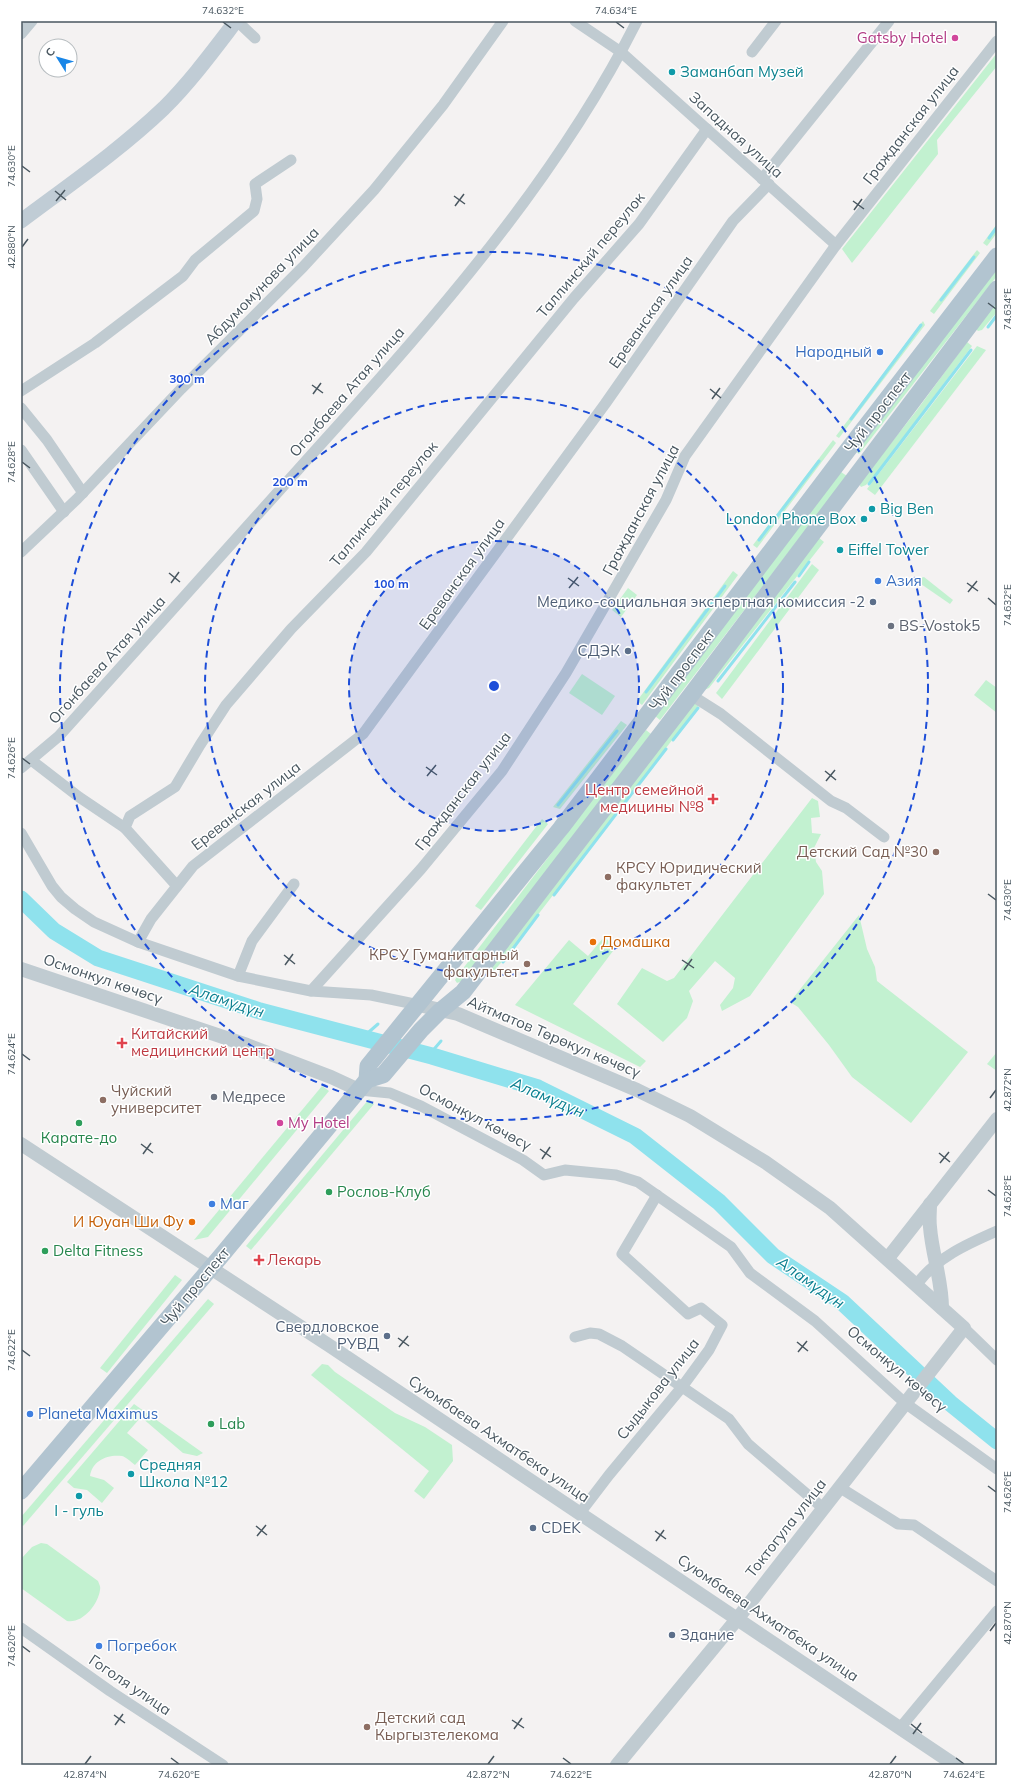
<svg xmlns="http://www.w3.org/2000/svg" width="1018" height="1786" font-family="Mulish,sans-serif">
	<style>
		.green { fill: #c2f1d0 }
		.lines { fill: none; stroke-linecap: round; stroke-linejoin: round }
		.stream { stroke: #8fe2ed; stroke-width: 3 }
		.river { stroke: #8fe2ed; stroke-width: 17 }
		.minor { stroke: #c0cbd1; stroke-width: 11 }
		.tertiary { stroke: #c0cbd1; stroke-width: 14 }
		.secondary { stroke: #c0ccd5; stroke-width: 15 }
		.primary { stroke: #b2c4d0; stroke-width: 17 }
		.ticks { fill: none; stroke: #495760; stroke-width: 1.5 }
		.ring { fill: none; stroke: #1d4ed8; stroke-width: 2; stroke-dasharray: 7 5 }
		.hotel-dot { fill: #d1479c; stroke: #fff; stroke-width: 1.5 }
		.culture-dot { fill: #0f9aa8; stroke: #fff; stroke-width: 1.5 }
		.shop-dot { fill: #3f7fe0; stroke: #fff; stroke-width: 1.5 }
		.service-dot { fill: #5c6f8a; stroke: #fff; stroke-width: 1.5 }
		.worship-dot { fill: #6b7280; stroke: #fff; stroke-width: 1.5 }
		.health-dot { fill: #e0444e; stroke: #fff; stroke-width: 1.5 }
		.education-dot { fill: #8d6e63; stroke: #fff; stroke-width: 1.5 }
		.food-dot { fill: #e8710a; stroke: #fff; stroke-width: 1.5 }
		.leisure-dot { fill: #2e9e5b; stroke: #fff; stroke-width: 1.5 }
		.labels { text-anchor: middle; stroke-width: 3; stroke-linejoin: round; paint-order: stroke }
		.hotel-label { font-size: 15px; fill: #b23c85; stroke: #fff; text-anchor: end }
		.culture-label { font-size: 15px; fill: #0d838f; stroke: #fff; text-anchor: start }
		.street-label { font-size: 15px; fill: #495760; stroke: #fff }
		.shop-label { font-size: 15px; fill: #366cbe; stroke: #fff; text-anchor: start }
		.service-label { font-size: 15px; fill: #4e5e75; stroke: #fff; text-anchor: end }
		.worship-label { font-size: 15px; fill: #5b616d; stroke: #fff; text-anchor: start }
		.health-label { font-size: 15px; fill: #be3a42; stroke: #fff; text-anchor: start }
		.education-label { font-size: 15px; fill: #785e54; stroke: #fff; text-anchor: start }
		.food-label { font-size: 15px; fill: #c56008; stroke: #fff; text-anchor: start }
		.leisure-label { font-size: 15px; fill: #27864d; stroke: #fff; text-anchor: start }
		.water-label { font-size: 16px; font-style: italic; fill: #0c8191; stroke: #fff }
		.centre { fill: #1d4ed8; stroke: #fff; stroke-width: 2 }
		.ring-label { font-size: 12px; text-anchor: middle; font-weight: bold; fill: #1d4ed8; stroke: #fff; stroke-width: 3; stroke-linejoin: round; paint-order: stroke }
		.neatline { fill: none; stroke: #495760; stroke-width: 1.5 }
		.ticks-label { font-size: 10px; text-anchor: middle; fill: #495760 }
	</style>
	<rect width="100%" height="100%" fill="#f4f2f2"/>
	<g class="green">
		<path d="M997,53V66L937,140L938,154L852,263L842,249Z"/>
		<path d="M997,224V233L987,246L983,243Z"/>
		<path d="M977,250L980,253L934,314L930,311Z"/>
		<path d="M997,265V276L859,454L854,450Z"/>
		<path d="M997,300V312L982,330L978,331L975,328Z"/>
		<path d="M923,321L925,325L839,438L836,436Z"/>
		<path d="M967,342L972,346L875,475L866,485L861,487L859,484L917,410Z"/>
		<path d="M977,346L986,350L875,495L867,489Z"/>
		<path d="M833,440L836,443L757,548L753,545Z"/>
		<path d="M841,472L847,476L660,720L655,716Z"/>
		<path d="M818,537L824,542L709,688L704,690Z"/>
		<path d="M812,564L819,570L722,699L716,693Z"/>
		<path d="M733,571L738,575L642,705L637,701Z"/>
		<path d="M924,577L953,600L950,604L921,584L919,581L920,578Z"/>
		<path d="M628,588L637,595L621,617L612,610Z"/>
		<path d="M582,674L615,696L602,715L569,693Z"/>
		<path d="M986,680L997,688V713L974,695Z"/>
		<path d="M692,701L699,705L504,959L495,970L490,971L488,968Z"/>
		<path d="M621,721L627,725L560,809L553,807Z"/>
		<path d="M646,730L651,734L462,981L457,983L455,980L458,975Z"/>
		<path d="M812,798L818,801L820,817L811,818L812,833L821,834L814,848L816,862L822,871L824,894L750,996L722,1011L720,1005L733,988L735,978L715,961L689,991L693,1001L687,1018L663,1042L617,1004L642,968L667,981L674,978Z"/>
		<path d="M542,819L548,824L481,910L475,906Z"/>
		<path d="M859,915L867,949L875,967L877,981L968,1052L911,1123L852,1077L829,1045L798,1007L790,1002Z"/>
		<path d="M604,937L616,947L573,1004L646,1061L640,1067L515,1005L569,940L588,956Z"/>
		<path d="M997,1052V1071L987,1064Z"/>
		<path d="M322,1086L329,1091L208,1237L194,1240Z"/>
		<path d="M369,1099L374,1104L251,1250L246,1246Z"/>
		<path d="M175,1275L182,1280L107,1373L100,1368Z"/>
		<path d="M208,1299L214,1304L23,1526L21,1524V1517Z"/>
		<path d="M322,1364L328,1365L335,1372L395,1413L425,1427L452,1445L453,1461L424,1499L414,1491L429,1471L311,1375Z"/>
		<path d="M134,1404L203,1453L197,1456L183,1453L141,1417L127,1433L148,1450L135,1465C131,1462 126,1457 122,1456C107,1454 92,1461 90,1476L104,1480L114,1488L102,1503L87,1490L74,1488L67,1482Z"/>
		<path d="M41,1543L47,1544L98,1581C99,1584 101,1587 100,1590C98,1605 82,1624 67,1621L21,1588V1559L32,1547Z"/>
	</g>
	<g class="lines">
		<g class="stream">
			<path d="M989,238L997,227"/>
			<path d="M941,300L974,257"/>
			<path d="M988,327L997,315"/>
			<path d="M851,419L921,325"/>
			<path d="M869,484L971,350"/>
			<path d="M759,540L819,461"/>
			<path d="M799,576L809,562"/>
			<path d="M718,681L795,582"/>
			<path d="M646,692L725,586"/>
			<path d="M673,740L698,708"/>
			<path d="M558,805L617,731"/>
			<path d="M554,895L666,749"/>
			<path d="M503,962L538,915"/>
			<path d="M362,1038L378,1024"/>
			<path d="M429,1055L441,1041"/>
		</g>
		<path class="river" d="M21,899L54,931L98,958L260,1011L432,1056L538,1088L635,1136L719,1202L773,1256L842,1302L950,1403L997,1441"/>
		<g class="minor">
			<path d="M237,21L255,38"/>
			<path d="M575,21L621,52L836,245"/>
			<path d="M21,34L32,21"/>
			<path d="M752,52L776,21"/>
			<path d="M762,179L889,21"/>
			<path d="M21,391L95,343L183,276L195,260L254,211L257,199L255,184L291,160"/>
			<path d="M21,408L47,440L83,493"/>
			<path d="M21,450L64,512"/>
			<path d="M21,552L77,499L181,389L303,267L374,190L443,105L503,21"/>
			<path d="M691,695L721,714L831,801L846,808L884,837"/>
			<path d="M31,760L79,797L125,828"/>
			<path d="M21,768L59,736C147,639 234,541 322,443C439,313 558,178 637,21"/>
			<path d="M21,833L52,886L61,897L75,909L94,922L138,942L238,976L311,991L371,995L419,1005"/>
			<path d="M177,886L125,828L130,816L175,787L200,745L226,705L291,629L366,552L574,298L639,224L707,129"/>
			<path d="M138,942L151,919L193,866L363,734L605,404L733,221L769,184"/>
			<path d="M238,976L252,941L294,884"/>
			<path d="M311,991L421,869L502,771L566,673L666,500L685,456L836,245L997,41"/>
			<path d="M359,1090L390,1093L421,1106L523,1160L544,1175L565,1170L616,1175L638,1182L731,1247L750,1273L815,1321L905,1403L997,1469"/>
			<path d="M917,1284C936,1258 967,1244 997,1231"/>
			<path d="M964,1328L997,1360"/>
			<path d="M575,1337L590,1333L599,1334L622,1346L729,1419L748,1444L823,1508"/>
			<path d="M839,1487L898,1524L914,1525L997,1581"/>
			<path d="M580,1513L609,1475L682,1387L709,1350L722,1325L701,1308L688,1314L622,1254L657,1195"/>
			<path d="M21,1628L110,1691L223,1765"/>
			<path d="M900,1728L997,1611"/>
		</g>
		<g class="tertiary">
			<path d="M21,969L247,1045L331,1077L359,1090"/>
			<path d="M419,1005L458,1014L637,1090L690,1116L765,1162L830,1208L964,1328L738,1618L617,1765"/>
			<path d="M21,1144L330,1346L955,1765"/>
			<path d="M930,1204C930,1212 929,1219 930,1227C932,1254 942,1280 942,1308"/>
			<path d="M888,1258L997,1119"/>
		</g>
		<path class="secondary" d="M21,221C69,185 120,150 164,108C191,81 213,51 236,21"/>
		<g class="primary">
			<path d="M367,1080L368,1066L561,828L847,451L997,256"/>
			<path d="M21,1491L221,1256L367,1080L383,1075L421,1030L440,1011L463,992L691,695L997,289"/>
		</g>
	</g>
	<path class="ticks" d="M223,22L231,28M616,22L624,28M22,166L30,172M55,191L66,200M454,196L465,204M56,201L65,190M853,201L864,209M455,206L464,194M854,210L862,199M22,247L28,239M988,303L996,309M312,385L323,393M710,389L721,398M313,394L321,383M712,399L720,388M22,462L30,468M169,573L180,582M568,578L579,586M171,583L179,572M967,583L978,591M569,588L578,577M968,592L977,581M988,598L996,605M22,758L30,764M426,767L437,775M825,771L836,780M427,776L436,765M826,781L835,770M988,894L996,900M284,955L295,964M682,960L694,968M285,965L293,954M684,970L692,959M22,1054L30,1060M990,1098L996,1090M141,1144L153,1153M540,1149L551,1157M939,1153L950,1162M143,1154L151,1143M542,1159L550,1147M940,1163L949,1152M988,1190L996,1196M398,1338L409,1346M797,1342L808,1351M399,1347L408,1336M22,1350L30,1356M798,1352L807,1341M988,1486L996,1492M256,1526L267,1535M655,1531L666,1539M257,1536L266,1525M656,1541L664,1530M990,1631L996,1623M22,1646L30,1652M114,1715L125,1723M512,1720L524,1728M911,1724L922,1733M115,1725L123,1714M514,1729L522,1718M913,1734L921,1723M171,1758L179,1764M563,1758L571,1764M956,1758L964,1764M85,1764L91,1756M488,1764L494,1756M890,1764L896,1756"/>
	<circle cx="494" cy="686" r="145" fill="#1d4ed8" fill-opacity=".12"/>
	<g class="ring">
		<circle cx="494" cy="686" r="145"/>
		<circle cx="494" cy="686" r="289"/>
		<circle cx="494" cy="686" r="434"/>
	</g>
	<g class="hotel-dot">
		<circle cx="955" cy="38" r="4"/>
		<circle cx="280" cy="1123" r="4"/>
	</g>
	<g class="culture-dot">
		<circle cx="672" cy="72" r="4"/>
		<circle cx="872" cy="509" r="4"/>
		<circle cx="864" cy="519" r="4"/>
		<circle cx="840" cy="550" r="4"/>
		<circle cx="131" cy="1474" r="4"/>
		<circle cx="79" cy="1496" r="4"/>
	</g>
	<g class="shop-dot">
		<circle cx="880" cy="352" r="4"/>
		<circle cx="878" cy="581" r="4"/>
		<circle cx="212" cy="1204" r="4"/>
		<circle cx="30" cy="1414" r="4"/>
		<circle cx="99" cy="1646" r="4"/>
	</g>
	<g class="service-dot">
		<circle cx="873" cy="602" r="4"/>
		<circle cx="628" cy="651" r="4"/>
		<circle cx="387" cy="1336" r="4"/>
		<circle cx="533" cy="1528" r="4"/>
		<circle cx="672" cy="1635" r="4"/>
	</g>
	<g class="worship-dot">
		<circle cx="891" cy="626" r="4"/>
		<circle cx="214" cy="1097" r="4"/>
	</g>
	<g class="health-dot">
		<path d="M711 793h4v4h4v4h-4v4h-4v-4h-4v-4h4z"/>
		<path d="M120 1037h4v4h4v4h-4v4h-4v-4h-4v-4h4z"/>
		<path d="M257 1254h4v4h4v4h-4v4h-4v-4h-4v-4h4z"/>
	</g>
	<g class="education-dot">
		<circle cx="936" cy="852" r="4"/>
		<circle cx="608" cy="877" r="4"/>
		<circle cx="527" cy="964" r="4"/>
		<circle cx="103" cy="1100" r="4"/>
		<circle cx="367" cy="1727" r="4"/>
	</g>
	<g class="food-dot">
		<circle cx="593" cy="942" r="4"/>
		<circle cx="192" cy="1222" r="4"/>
	</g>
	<g class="leisure-dot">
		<circle cx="79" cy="1123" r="4"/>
		<circle cx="329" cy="1192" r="4"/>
		<circle cx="45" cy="1251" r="4"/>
		<circle cx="211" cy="1424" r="4"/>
	</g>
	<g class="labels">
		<g class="hotel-label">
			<text x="947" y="43">Gatsby Hotel</text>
			<text x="288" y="1128" text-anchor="start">My Hotel</text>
		</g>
		<g class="culture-label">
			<text x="680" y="77">Заманбап Музей</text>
			<text x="880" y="514">Big Ben</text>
			<text x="856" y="524" text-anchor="end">London Phone Box</text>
			<text x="848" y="555">Eiffel Tower</text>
			<text x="139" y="1470">Средняя<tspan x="139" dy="17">Школа №12</tspan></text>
			<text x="79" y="1516" text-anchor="middle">I - гуль</text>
		</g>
		<g class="street-label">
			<text transform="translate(911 125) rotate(-52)" y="5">Гражданская улица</text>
			<text transform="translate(736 135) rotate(42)" y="5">Западная улица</text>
			<text transform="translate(591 255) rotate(-50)" y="5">Таллинский переулок</text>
			<text transform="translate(262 286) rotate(-46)" y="5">Абдумомунова улица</text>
			<text transform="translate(651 312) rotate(-55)" y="5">Ереванская улица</text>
			<text transform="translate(347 392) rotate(-49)" y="5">Огонбаева Атая улица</text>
			<text transform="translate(878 412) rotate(-52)" y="5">Чуй проспект</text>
			<text transform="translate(384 504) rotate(-50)" y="5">Таллинский переулок</text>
			<text transform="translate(641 510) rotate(-62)" y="5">Гражданская улица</text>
			<text transform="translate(462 574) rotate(-54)" y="5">Ереванская улица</text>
			<text transform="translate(107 660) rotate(-48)" y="5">Огонбаева Атая улица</text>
			<text transform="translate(682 670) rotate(-53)" y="5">Чуй проспект</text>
			<text transform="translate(463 791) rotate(-52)" y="5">Гражданская улица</text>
			<text transform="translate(246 806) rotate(-38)" y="5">Ереванская улица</text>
			<text transform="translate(103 979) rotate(19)" y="5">Осмонкул көчөсү</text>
			<text transform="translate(554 1037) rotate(23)" y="5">Айтматов Төрөкул көчөсү</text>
			<text transform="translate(475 1117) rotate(28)" y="5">Осмонкул көчөсү</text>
			<text transform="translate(195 1287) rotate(-50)" y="5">Чуй проспект</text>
			<text transform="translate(897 1369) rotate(40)" y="5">Осмонкул көчөсү</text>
			<text transform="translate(658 1389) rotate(-52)" y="5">Сыдыкова улица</text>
			<text transform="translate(499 1439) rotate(34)" y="5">Суюмбаева Ахматбека улица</text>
			<text transform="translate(786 1528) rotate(-52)" y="5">Токтогула улица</text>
			<text transform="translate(768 1618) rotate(34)" y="5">Суюмбаева Ахматбека улица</text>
			<text transform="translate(130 1685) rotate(34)" y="5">Гоголя улица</text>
		</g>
		<g class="shop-label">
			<text x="872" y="357" text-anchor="end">Народный</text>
			<text x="886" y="586">Азия</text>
			<text x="220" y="1209">Маг</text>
			<text x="38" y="1419">Planeta Maximus</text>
			<text x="107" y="1651">Погребок</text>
		</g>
		<g class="service-label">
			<text x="865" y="607">Медико-социальная экспертная комиссия -2</text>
			<text x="620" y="656">СДЭК</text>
			<text x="379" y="1332">Свердловское<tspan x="379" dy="17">РУВД</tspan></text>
			<text x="541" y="1533" text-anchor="start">CDEK</text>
			<text x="680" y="1640" text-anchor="start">Здание</text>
		</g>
		<g class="worship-label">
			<text x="899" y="631">BS-Vostok5</text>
			<text x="222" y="1102">Медресе</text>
		</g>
		<g class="health-label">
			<text x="704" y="795" text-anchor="end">Центр семейной<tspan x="704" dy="17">медицины №8</tspan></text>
			<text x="131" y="1039">Китайский<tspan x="131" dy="17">медицинский центр</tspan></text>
			<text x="267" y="1265">Лекарь</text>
		</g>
		<g class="education-label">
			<text x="928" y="857" text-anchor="end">Детский Сад №30</text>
			<text x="616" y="873">КРСУ Юридический<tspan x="616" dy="17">факультет</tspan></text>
			<text x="519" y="960" text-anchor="end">КРСУ Гуманитарный<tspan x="519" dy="17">факультет</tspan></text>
			<text x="111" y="1096">Чуйский<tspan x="111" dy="17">университет</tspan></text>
			<text x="375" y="1723">Детский сад<tspan x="375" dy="17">Кыргызтелекома</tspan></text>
		</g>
		<g class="food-label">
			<text x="601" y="947">Домашка</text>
			<text x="184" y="1227" text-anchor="end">И Юуан Ши Фу</text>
		</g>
		<g class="leisure-label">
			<text x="79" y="1143" text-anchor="middle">Карате-до</text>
			<text x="337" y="1197">Рослов-Клуб</text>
			<text x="53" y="1256">Delta Fitness</text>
			<text x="219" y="1429">Lab</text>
		</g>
		<g class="water-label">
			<text transform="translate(227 1000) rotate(18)" y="6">Аламүдүн</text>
			<text transform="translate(548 1097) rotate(23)" y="6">Аламүдүн</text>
			<text transform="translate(811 1282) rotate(35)" y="6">Аламүдүн</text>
		</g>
	</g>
	<circle cx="494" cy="686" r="6" class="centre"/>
	<g class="ring-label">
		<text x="187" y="383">300 m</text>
		<text x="290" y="486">200 m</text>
		<text x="391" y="588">100 m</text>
	</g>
	<rect width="1018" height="1786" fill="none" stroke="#ffffff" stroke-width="44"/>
	<g transform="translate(58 58) rotate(307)"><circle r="19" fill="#ffffff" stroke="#b6bcbf"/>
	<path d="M0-3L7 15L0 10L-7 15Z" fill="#1986e7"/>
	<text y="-6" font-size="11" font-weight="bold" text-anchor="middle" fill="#495760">С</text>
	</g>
	<rect x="22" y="22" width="974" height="1742" class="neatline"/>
	<g class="ticks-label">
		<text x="223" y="14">74.632°E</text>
		<text x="616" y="14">74.634°E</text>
		<text transform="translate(11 166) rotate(-90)" y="4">74.630°E</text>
		<text transform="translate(11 247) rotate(-90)" y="4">42.880°N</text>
		<text transform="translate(1007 309) rotate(-90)" y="4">74.634°E</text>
		<text transform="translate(11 462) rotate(-90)" y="4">74.628°E</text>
		<text transform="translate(1007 605) rotate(-90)" y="4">74.632°E</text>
		<text transform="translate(11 758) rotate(-90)" y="4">74.626°E</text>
		<text transform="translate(1007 900) rotate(-90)" y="4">74.630°E</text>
		<text transform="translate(11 1054) rotate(-90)" y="4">74.624°E</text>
		<text transform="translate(1007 1090) rotate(-90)" y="4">42.872°N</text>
		<text transform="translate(1007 1196) rotate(-90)" y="4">74.628°E</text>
		<text transform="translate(11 1350) rotate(-90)" y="4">74.622°E</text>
		<text transform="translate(1007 1492) rotate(-90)" y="4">74.626°E</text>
		<text transform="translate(1007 1623) rotate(-90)" y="4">42.870°N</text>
		<text transform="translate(11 1646) rotate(-90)" y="4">74.620°E</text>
		<text x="85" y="1778">42.874°N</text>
		<text x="179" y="1778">74.620°E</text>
		<text x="488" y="1778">42.872°N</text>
		<text x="571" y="1778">74.622°E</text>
		<text x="890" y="1778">42.870°N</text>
		<text x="964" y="1778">74.624°E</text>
	</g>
</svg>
